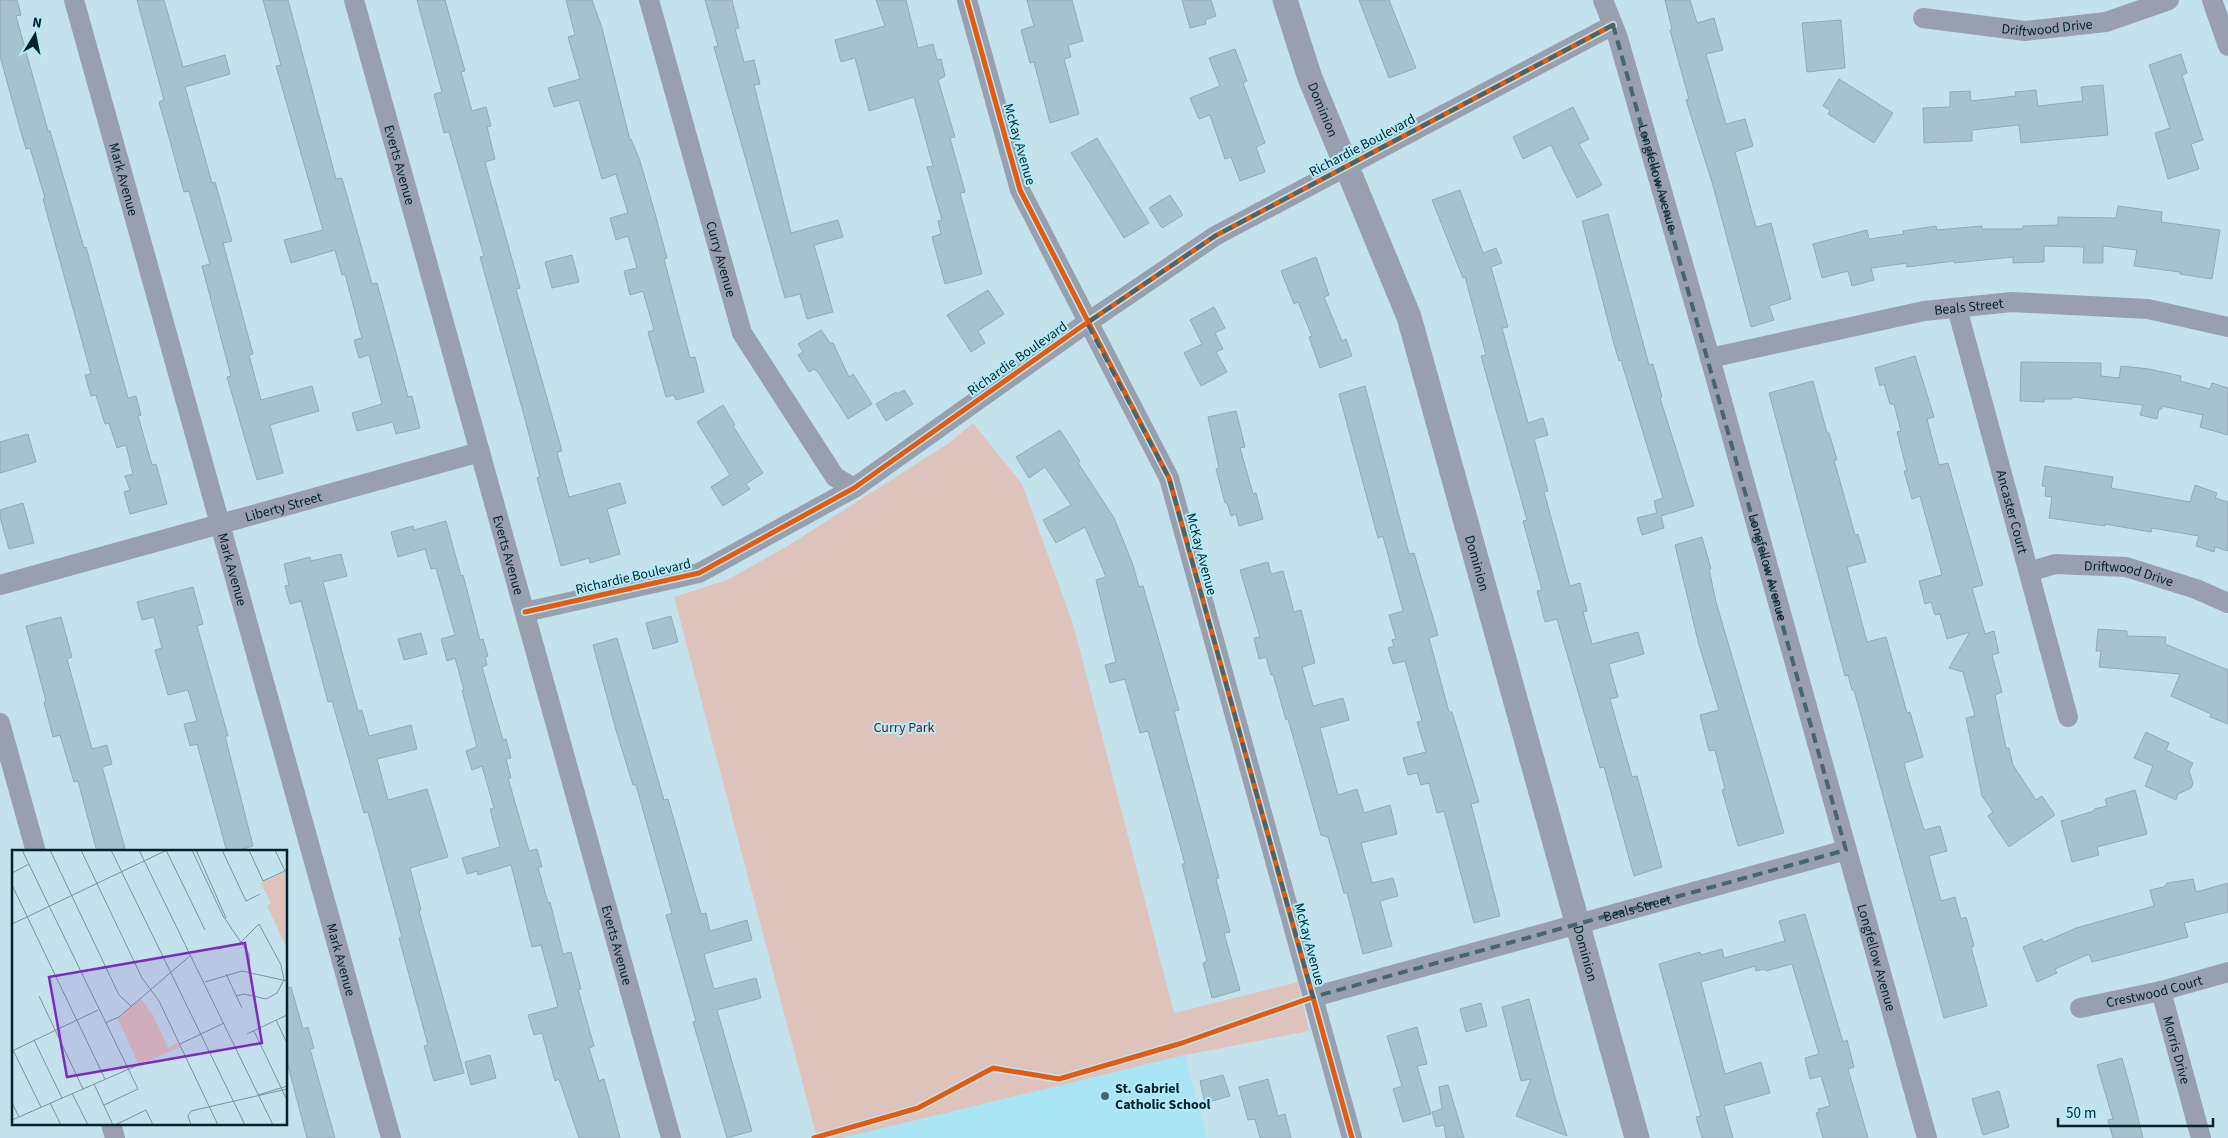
<svg xmlns="http://www.w3.org/2000/svg" width="2228" height="1138" font-family="'Source Sans 3',sans-serif">
	<style>
		.built { fill: #a9e5f5 }
		.green { fill: #dec3bc }
		.building { fill: #a6c2ce; stroke: #92aab5 }
		.lines { fill: none; stroke-linecap: round; stroke-linejoin: round }
		.minor { stroke: #98a0af; stroke-width: 20 }
		.tertiary { stroke: #98a0af; stroke-width: 25 }
		.cycleway-casing { stroke: #b3ebfb; stroke-width: 8 }
		.cycleway { stroke: #e8590c; stroke-width: 5 }
		.marked { fill: none; stroke: #46656d; stroke-width: 4; stroke-dasharray: 10 6; stroke-linejoin: round }
		.poi-dot { fill: #46656d; stroke: #b3ebfb; stroke-width: 2 }
		.labels { text-anchor: middle; stroke-width: 4; stroke-linejoin: round; paint-order: stroke }
		.street-label { font-size: 14px; fill: #032229; stroke: #b3ebfb }
		.park-label { font-size: 14px; fill: #66230e; stroke: #b3ebfb }
		.poi-label { font-size: 14px; font-weight: bold; fill: #032229; stroke: #b3ebfb; text-anchor: start }
		.inset-road { fill: none; stroke: #76959d; stroke-width: 1 }
		.view { fill: #7b2cbf; fill-opacity: 0.15; stroke: #7b2cbf; stroke-width: 2.5 }
		.inset-edge { fill: none; stroke: #032229; stroke-width: 2.5 }
	</style>
	<rect width="100%" height="100%" fill="#c3e2eb"/>
	<path class="built" d="M1185,1055L1207,1138H842Z"/>
	<path class="green" d="M973,423L1022,484L1073,624L1174,1013L1298,982L1309,1031L1185,1055L842,1138H817L674,597L727,580L786,547L949,443Z"/>
	<g class="building">
		<path d="M0,0H17L21,15L16,16L48,131H50L84,248L86,247L128,398L136,396L141,415L138,416L152,465L156,464L167,504L130,514L124,492L130,490L125,476L133,474L126,445L117,448L109,423L105,424L96,395L91,396L85,375L91,374L43,199L45,198L30,148L26,149L21,132L0,56Z"/>
		<path d="M137,0H164L183,67L225,55L230,74L185,87L212,183L215,182L232,241L223,243L253,354L249,355L261,400L312,386L319,411L270,425L283,473L257,480L227,377L231,376L202,266L210,264L192,202L189,191L184,192L170,141L159,102L164,100Z"/>
		<path d="M263,0H288L336,179L342,178L372,284L377,283L408,397L412,396L420,428L396,434L393,422L357,431L352,413L382,404L369,355L359,358L354,340L362,338L345,274L342,275L335,250L291,263L284,240L323,230L276,66L281,65Z"/>
		<path d="M417,0H445L465,71L461,72L472,111L486,107L491,126L487,127L495,159L485,162L520,288L516,289L562,451L557,452L569,497L620,483L626,503L607,509L620,554L590,563L589,558L561,566L537,478L540,477L525,419L480,257L484,256L449,132L444,133L434,94L442,92Z"/>
		<path d="M566,0H592L602,28L630,140L631,139L640,161L654,210L667,258L664,259L690,358L695,357L704,392L676,400L674,395L666,397L648,332L654,330L643,291L630,295L624,271L637,268L628,236L616,240L610,218L628,213L616,174L602,179L579,100L554,107L548,88L580,79L568,37L575,35Z"/>
		<path d="M705,0H732L739,28L735,29L744,62L754,60L760,84L754,85L791,233L838,220L843,237L814,245L833,312L807,319L800,294L785,298L714,47L718,46Z"/>
		<path d="M876,0H906L918,48L933,44L937,60L941,59L945,76L938,80L955,137L950,138L965,192L960,193L982,274L945,284L932,237L941,234L938,221L942,220L927,167L933,166L914,97L869,111L855,58L841,62L835,40L885,26Z"/>
		<path d="M1027,0H1072L1083,41L1068,45L1071,57L1064,59L1079,114L1050,123L1034,62L1030,63L1021,30L1034,26Z"/>
		<path d="M1182,0H1211L1216,16L1205,20L1206,24L1190,28Z"/>
		<path d="M1359,0H1389L1416,68L1389,78Z"/>
		<path d="M1665,0H1690L1697,23L1714,18L1723,50L1706,54L1726,124L1745,119L1753,146L1735,152L1756,227L1771,223L1791,299L1769,306L1774,320L1751,327L1712,182L1686,100L1689,99L1670,30L1672,29Z"/>
		<path d="M1841,20L1845,68L1807,72L1802,23Z"/>
		<path d="M1235,49L1247,81L1243,83L1265,143L1256,147L1265,172L1240,181L1231,157L1225,159L1210,115L1199,119L1190,98L1220,86L1209,58Z"/>
		<path d="M2181,54L2187,73L2182,75L2203,140L2191,144L2199,169L2168,179L2155,133L2170,128L2149,65Z"/>
		<path d="M1839,79L1893,113L1874,143L1828,114L1830,110L1823,106Z"/>
		<path d="M2103,85L2108,135L2021,143L2019,125L1972,130V141L1924,143L1923,108L1950,107V92L1970,91L1971,101L2016,96L2015,92L2036,90L2038,106L2083,101L2081,87Z"/>
		<path d="M1573,107L1589,139L1579,144L1602,185L1577,198L1551,145L1523,159L1513,137Z"/>
		<path d="M1097,138L1149,223L1124,238L1071,153Z"/>
		<path d="M1460,190L1483,253L1496,248L1502,263L1491,267L1508,327L1502,328L1528,423L1543,418L1548,435L1534,439L1548,491L1544,492L1570,586L1580,583L1587,611L1583,612L1592,644L1638,632L1644,654L1609,664L1618,697L1610,699L1632,777L1637,776L1662,867L1634,876L1604,767L1600,768L1557,619L1545,622L1537,591L1542,590L1523,521L1527,520L1481,356L1486,355L1465,277L1463,278L1432,200Z"/>
		<path d="M1170,195L1183,215L1162,228L1149,208Z"/>
		<path d="M2118,206L2162,212L2161,222L2220,230L2212,279L2180,274V272L2134,266L2137,250L2103,246V263H2083L2084,247L2044,246V262L2013,263V257L1954,263V261L1907,267V263L1871,268L1874,280L1852,286L1848,271L1822,278L1813,244L1867,230L1869,239L1904,234L1903,231L1936,226L1937,230L1982,226V229H2023V226L2058,225V217L2116,218Z"/>
		<path d="M1608,214L1649,365L1653,364L1662,397L1660,398L1694,506L1661,516L1664,528L1642,535L1637,518L1657,513L1654,501L1663,498L1621,360L1619,361L1614,344L1582,221Z"/>
		<path d="M572,255L579,282L552,288L545,262Z"/>
		<path d="M1316,257L1329,295L1324,297L1342,341L1346,339L1352,356L1320,368L1309,337L1312,336L1298,302L1294,304L1281,271Z"/>
		<path d="M988,290L1004,314L978,331L985,343L971,352L947,315Z"/>
		<path d="M1214,307L1225,328L1215,333L1223,349L1216,352L1227,372L1201,386L1184,353L1202,344L1190,320Z"/>
		<path d="M821,330L830,343H833L849,377L853,374L872,404L848,419L818,372L814,369L809,372L798,355L803,352L798,344Z"/>
		<path d="M1915,356L1934,417L1927,419L1939,465L1948,463L1983,585L1972,588L1985,634L1994,631L1999,653L1992,655L2002,692L1995,695L2006,748H2009L2013,765L2036,800L2042,796L2055,815L2009,847L1988,816L1993,812L1982,796L1966,718L1975,716L1963,672L1949,668L1970,632L1947,639L1940,614L1935,615L1931,602L1925,604L1919,581L1942,575L1920,496L1912,499L1904,471H1907L1897,432L1901,431L1894,404H1890L1884,384L1880,386L1875,368Z"/>
		<path d="M2021,362L2101,363V376L2119,378L2121,366L2149,369L2181,376L2180,381L2210,389L2212,383L2228,388V435L2200,427L2203,415L2162,406V409H2159L2157,419L2140,415L2143,405L2072,397V399H2044V402L2020,401Z"/>
		<path d="M1813,381L1827,433H1829L1837,460H1834L1855,535L1858,534L1866,562L1847,567L1867,642L1886,637L1907,713L1910,712L1923,757L1904,763L1908,778L1924,830L1940,826L1947,851L1929,856L1941,901L1955,897L1961,919L1966,917L1974,946L1971,947L1987,1006L1944,1018L1854,690H1852L1848,675L1845,676L1769,393Z"/>
		<path d="M1365,386L1409,554L1414,553L1438,635L1429,638L1449,712H1452L1479,802L1471,804L1500,916L1474,923L1444,811L1437,813L1429,783L1421,785L1417,773L1408,775L1403,758L1426,752L1417,722L1422,721L1405,661L1393,664L1388,648L1394,646L1392,640L1396,639L1389,615L1403,611L1383,536L1378,538L1339,394Z"/>
		<path d="M904,390L913,404L886,421L876,404L896,392L897,394Z"/>
		<path d="M723,405L735,425L733,426L763,473L746,484L750,489L723,506L711,487L730,475L697,422Z"/>
		<path d="M1236,411L1245,447L1240,448L1253,494L1256,493L1263,519L1239,526L1236,514L1231,516L1227,503H1225L1216,469L1219,468L1208,417Z"/>
		<path d="M1060,430L1080,461L1078,463L1114,518L1133,565L1139,587L1143,586L1179,710L1174,711L1219,878L1216,879L1230,932L1224,933L1240,990L1212,998L1203,963L1207,961L1182,864H1185L1148,731L1140,733L1125,679L1110,683L1105,665L1116,662L1096,580L1106,577L1085,527L1056,543L1043,520L1071,505L1045,467L1029,478L1016,457Z"/>
		<path d="M28,434L36,462L0,473V442Z"/>
		<path d="M2045,466L2113,477L2111,488L2190,502L2195,485L2217,493L2215,498L2228,502V551L2215,547L2214,552L2196,546L2199,536L2152,528L2151,532L2105,524V526L2049,518L2052,497L2045,496L2046,487L2042,486Z"/>
		<path d="M23,503L34,543L9,549L0,517V510Z"/>
		<path d="M446,521L461,576L463,575L480,640L483,639L488,656L485,657L487,665L482,667L503,740L506,739L511,758L506,759L511,778H508L529,851L537,849L542,867H538L548,903L550,902L563,954L571,952L581,989H578L594,1046L589,1048L599,1081L604,1079L620,1138H579L559,1079L555,1081L542,1033L534,1035L528,1015L558,1007L541,945L532,947L511,865L478,875L477,871L467,874L462,858L500,847L490,809L494,808L482,766L472,770L466,751L477,747L462,690H464L455,658L447,661L441,639L455,635L436,568L431,569L425,549L398,557L391,532L413,526L414,530Z"/>
		<path d="M1702,537L1711,569H1709L1716,602L1784,833L1738,846L1722,790L1725,789L1715,750L1709,751L1700,715L1719,710L1699,645L1675,545Z"/>
		<path d="M341,554L347,576L323,582L358,711L362,710L369,736L411,725L417,749L377,759L388,800L427,789L448,857L410,868L421,910L419,911L464,1073L434,1081L424,1046L428,1045L399,938L402,937L368,812L364,813L332,701L328,702L301,601L290,604L285,586L289,585L284,564L310,557L311,561Z"/>
		<path d="M1268,562L1271,574L1283,571L1294,612L1301,610L1315,663L1302,667L1313,706L1343,698L1349,720L1320,728L1338,795L1357,789L1364,813L1390,805L1397,834L1361,843L1372,883L1393,878L1398,896L1380,901L1392,946L1363,954L1347,893H1344L1328,837L1321,835L1288,719L1286,720L1273,674L1271,675L1266,657L1259,659L1254,638L1260,637L1240,570Z"/>
		<path d="M193,587L203,624L197,626L228,736H225L253,846L233,852H227L197,744L190,746L184,724L197,721L188,690L168,695L155,650L162,648L154,617L142,620L137,602Z"/>
		<path d="M671,616L678,642L653,649L646,623Z"/>
		<path d="M61,617L72,657L67,659L92,749L107,745L112,764L102,767L126,852H97L78,781L74,782L60,735L53,737L44,702L46,701L26,626Z"/>
		<path d="M2098,629L2127,631V636L2166,637L2165,644L2228,670V724L2210,717L2211,714L2171,696L2180,674L2099,667L2101,651H2096Z"/>
		<path d="M421,633L427,654L404,660L398,639Z"/>
		<path d="M617,638L664,800L668,799L701,914L706,913L710,931L747,920L752,940L704,954L714,989L756,978L761,998L717,1010L752,1131L727,1138L693,1022L696,1021L666,915L672,913L636,785H633L616,730L593,645Z"/>
		<path d="M2146,732L2169,743L2166,750L2193,763L2189,771L2193,783L2191,788L2178,794L2176,800L2145,786L2153,766L2134,758Z"/>
		<path d="M2135,790L2147,834L2097,847L2099,855L2072,862L2061,821L2094,811V809L2107,806L2105,799Z"/>
		<path d="M2193,879L2196,892L2228,883V912L2184,923L2188,937L2092,962L2089,954L2055,969L2057,973L2037,982L2023,947L2042,939L2044,942L2076,928L2154,906L2150,890L2164,887L2167,883Z"/>
		<path d="M1805,914L1843,1042L1847,1040L1854,1067L1848,1069L1868,1138H1823L1816,1113L1819,1112L1818,1109L1830,1106L1821,1076L1810,1079L1805,1058L1819,1054L1792,964L1766,971L1765,969L1756,971L1755,966L1701,982L1725,1074L1761,1062L1770,1093L1724,1106L1733,1138H1702L1696,1117L1701,1116L1659,964L1700,952L1701,955L1722,949L1724,958L1785,941L1779,921Z"/>
		<path d="M291,987L303,1029L308,1027L314,1048L310,1049L335,1138H307L286,1058V988Z"/>
		<path d="M1529,999L1556,1101L1567,1136L1516,1116L1531,1079L1521,1081L1502,1007Z"/>
		<path d="M1481,1003L1487,1026L1466,1032L1460,1009Z"/>
		<path d="M1417,1027L1427,1064L1417,1066L1431,1114L1403,1122L1393,1089L1402,1086L1387,1036Z"/>
		<path d="M490,1055L496,1078L471,1085L465,1062Z"/>
		<path d="M2122,1058L2132,1094L2143,1138H2113L2108,1120L2113,1119L2097,1065Z"/>
		<path d="M1223,1075L1230,1096L1205,1103L1200,1081Z"/>
		<path d="M1268,1079L1278,1116L1285,1114L1291,1138H1260L1255,1119L1248,1120L1239,1087Z"/>
		<path d="M1448,1085L1457,1114L1464,1138H1446L1444,1125L1436,1127L1432,1112L1442,1109L1439,1087Z"/>
		<path d="M1999,1091L2009,1127L1983,1135L1972,1099Z"/>
	</g>
	<g class="lines">
		<g class="minor">
			<path id="s1" d="M74,0L391,1138"/>
			<path id="s2" d="M354,0L671,1138"/>
			<path id="s3" d="M649,0L742,333L835,477L854,488"/>
			<path d="M967,0L1020,190L1169,478L1352,1138"/>
			<path id="s4" d="M1603,0L1618,38L1710,358L1927,1138"/>
			<path d="M2212,0L2228,46"/>
			<path id="s5" d="M1923,18L2025,31L2106,22L2169,0"/>
			<path id="s6" d="M1957,308L2068,717"/>
			<path id="s7" d="M1710,358L1924,311L2012,302L2148,309L2228,327"/>
			<path id="s8" d="M2029,572L2055,564L2126,567L2196,589L2228,603"/>
			<path id="s9" d="M0,585L480,452"/>
			<path d="M525,612L699,573L854,488L1078,329L1215,236L1613,25"/>
			<path d="M0,723L36,852"/>
			<path id="s10" d="M2161,991L2201,1138"/>
			<path id="s11" d="M1313,997L1846,850"/>
			<path id="s12" d="M2080,1008L2161,991L2228,972"/>
			<path d="M111,1124L115,1138"/>
		</g>
		<path class="tertiary" id="s13" d="M1285,0L1310,78L1409,317L1637,1138"/>
		<defs>
			<g id="cycleway">
				<path d="M967,0L1020,190L1169,478L1352,1138"/>
				<path d="M525,612L699,573L854,488L1078,329L1215,236L1613,25"/>
				<path d="M814,1138L918,1108L993,1068L1059,1079L1182,1043L1313,997"/>
			</g>
		</defs>
		<use href="#cycleway" class="cycleway-casing"/>
		<use href="#cycleway" class="cycleway"/>
	</g>
	<path class="marked" d="M1613,25L1846,850L1313,997L1169,478L1087,323L1215,236Z"/>
	<circle class="poi-dot" cx="1105" cy="1096" r="5"/>
	<g class="labels">
		<g class="street-label">
			<text dy="5" stroke="none"><textPath href="#s5" startOffset="125">Driftwood Drive</textPath></text>
			<text dy="5" stroke="none"><textPath href="#s13" startOffset="116">Dominion</textPath></text>
			<text transform="translate(1020 144) rotate(74)" y="5">McKay Avenue</text>
			<text transform="translate(1362 145) rotate(-28)" y="5">Richardie Boulevard</text>
			<text dy="5" stroke="none"><textPath href="#s2" startOffset="171">Everts Avenue</textPath></text>
			<text dy="5" stroke="none"><textPath href="#s4" startOffset="186">Longfellow Avenue</textPath></text>
			<text dy="5" stroke="none"><textPath href="#s1" startOffset="186">Mark Avenue</textPath></text>
			<text dy="5" stroke="none"><textPath href="#s3" startOffset="269">Curry Avenue</textPath></text>
			<text dy="5" stroke="none"><textPath href="#s7" startOffset="264">Beals Street</textPath></text>
			<text transform="translate(1017 358) rotate(-35)" y="5">Richardie Boulevard</text>
			<text dy="5" stroke="none"><textPath href="#s9" startOffset="294">Liberty Street</textPath></text>
			<text dy="5" stroke="none"><textPath href="#s6" startOffset="211">Ancaster Court</textPath></text>
			<text transform="translate(1202 554) rotate(75)" y="5">McKay Avenue</text>
			<text dy="5" stroke="none"><textPath href="#s2" startOffset="576">Everts Avenue</textPath></text>
			<text dy="5" stroke="none"><textPath href="#s13" startOffset="596">Dominion</textPath></text>
			<text dy="5" stroke="none"><textPath href="#s4" startOffset="591">Longfellow Avenue</textPath></text>
			<text dy="5" stroke="none"><textPath href="#s1" startOffset="591">Mark Avenue</textPath></text>
			<text dy="5" stroke="none"><textPath href="#s8" startOffset="102">Driftwood Drive</textPath></text>
			<text transform="translate(633 576) rotate(-13)" y="5">Richardie Boulevard</text>
			<text dy="5" stroke="none"><textPath href="#s11" startOffset="336">Beals Street</textPath></text>
			<text transform="translate(1310 944) rotate(75)" y="5">McKay Avenue</text>
			<text dy="5" stroke="none"><textPath href="#s2" startOffset="981">Everts Avenue</textPath></text>
			<text dy="5" stroke="none"><textPath href="#s13" startOffset="1001">Dominion</textPath></text>
			<text dy="5" stroke="none"><textPath href="#s4" startOffset="996">Longfellow Avenue</textPath></text>
			<text dy="5" stroke="none"><textPath href="#s1" startOffset="996">Mark Avenue</textPath></text>
			<text dy="5" stroke="none"><textPath href="#s12" startOffset="76">Crestwood Court</textPath></text>
			<text dy="5" stroke="none"><textPath href="#s10" startOffset="61">Morris Drive</textPath></text>
		</g>
		<g class="park-label">
			<text x="904" y="732">Curry Park</text>
		</g>
		<g class="poi-label">
			<text x="1115" y="1093">St. Gabriel<tspan x="1115" dy="16">Catholic School</tspan></text>
		</g>
	</g>
	<g transform="translate(12 850)">
		<rect width="275" height="275" fill="#c3e2eb"/>
		<path d="M275,21V98L255,56L259,53L249,33ZM129,149L141,165L156,198L166,193L168,197L127,215L106,169Z" fill="#dec3bc"/>
		<path class="inset-road" d="M10,0L126,239L92,255M38,0L107,145L120,157M69,0L130,128L147,151L206,275M99,0L233,275M127,0L261,275M154,0L193,80M180,0L211,66L237,104L238,122M184,0L214,68M210,0L234,51L248,44M237,0L251,31L275,20M263,0L273,21M0,23L17,14M0,35L93,229M0,74L155,0M206,99L228,93L247,74L269,115L272,130L265,143L254,149L232,144L224,146M214,124L230,158M193,132L230,121L275,131M27,146L71,239M264,170L275,193M93,173L107,167L179,105M242,181L275,250M235,184L275,165M22,190L50,248M168,194L212,173M1,200L29,257M0,201L86,160M82,234L101,275M60,243L76,275M246,245L275,236M0,253L7,267M38,253L49,275M0,270L126,215M103,275L134,260L141,275M179,275L176,266L179,261L275,239"/>
		<path class="view" d="M233,93L250,193L55,227L37,127Z"/>
		<rect width="275" height="275" class="inset-edge"/>
	</g>
	<g transform="translate(35 35) rotate(10)" stroke="#b3ebfb" stroke-width="4" paint-order="stroke">
	<path d="M0-4L9 19L0 12L-9 19Z" fill="#032229"/>
	<text y="-8" font-size="14" font-weight="bold" text-anchor="middle" fill="#032229">N</text>
	</g>
	<path d="M2058 1118v8h155v-8" fill="none" stroke="#032229" stroke-width="2.5"/>
	<text x="2066" y="1118" font-size="15" fill="#032229" stroke="#b3ebfb" stroke-width="4" paint-order="stroke">50 m</text>
</svg>
